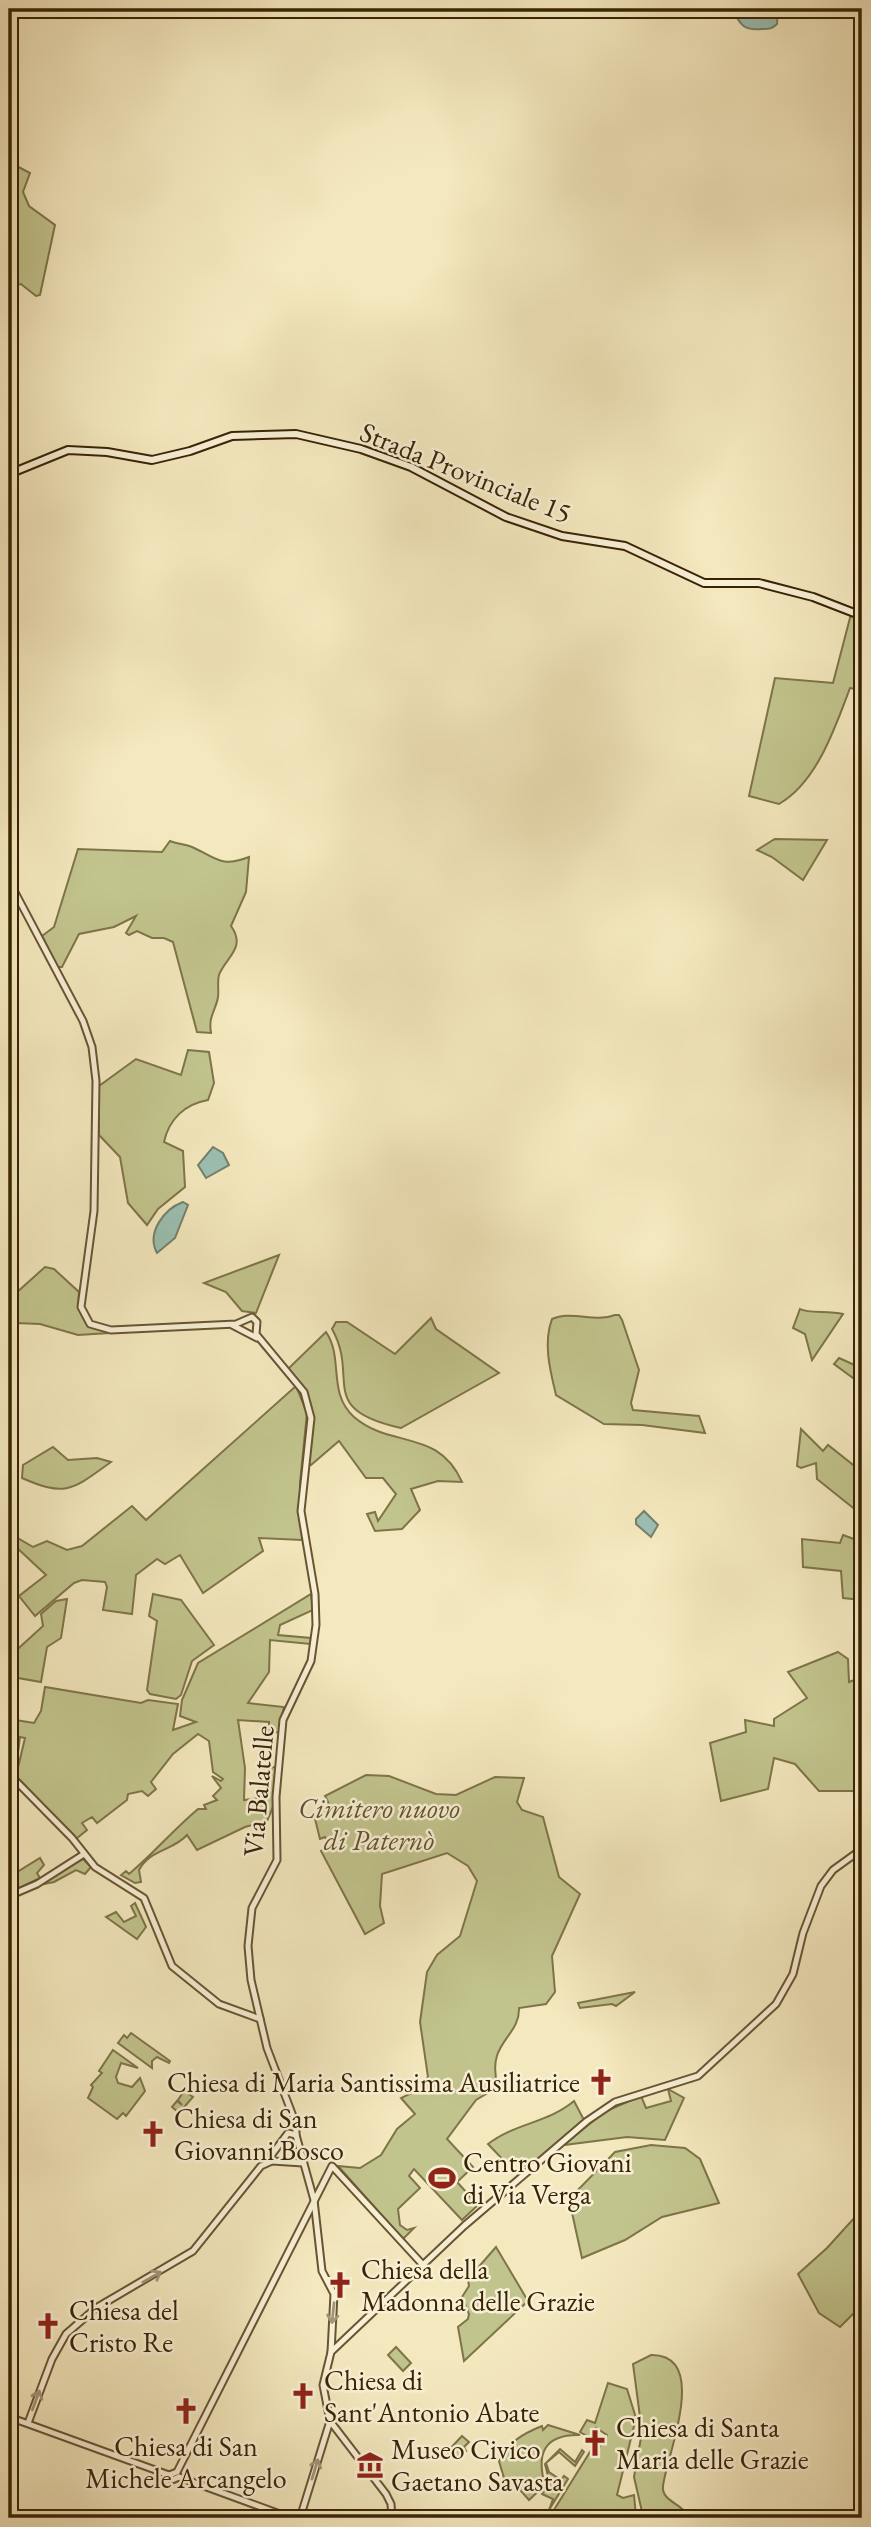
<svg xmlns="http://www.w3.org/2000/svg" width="871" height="2527" font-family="'EB Garamond',serif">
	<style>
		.green { fill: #c2c48d; stroke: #7e7449; stroke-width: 2 }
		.water { fill: #9cc0b3; stroke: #74816d; stroke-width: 2 }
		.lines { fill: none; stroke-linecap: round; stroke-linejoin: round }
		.tertiary-casing { stroke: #685433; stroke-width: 9 }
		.secondary-casing { stroke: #392305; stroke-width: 10 }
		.tertiary { stroke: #f8f0d5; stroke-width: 5 }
		.secondary { stroke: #f8f0d5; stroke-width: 6 }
		.oneway { stroke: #a29477 }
		.labels { text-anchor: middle; stroke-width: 5; stroke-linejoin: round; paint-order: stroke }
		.street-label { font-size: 28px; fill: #392305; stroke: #f8f0d5 }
		.park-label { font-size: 28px; font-style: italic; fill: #62532e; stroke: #f8f0d5 }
		.poi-label { font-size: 28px; fill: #392305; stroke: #f8f0d5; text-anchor: start }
	</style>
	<rect width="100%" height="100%" fill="#f4e8be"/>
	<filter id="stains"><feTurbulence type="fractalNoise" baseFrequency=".00286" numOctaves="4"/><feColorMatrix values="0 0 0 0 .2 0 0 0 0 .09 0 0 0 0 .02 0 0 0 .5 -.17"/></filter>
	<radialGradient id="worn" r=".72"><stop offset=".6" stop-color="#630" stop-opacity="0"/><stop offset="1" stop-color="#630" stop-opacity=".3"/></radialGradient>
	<g class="green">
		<path d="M9,162L30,173L23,192L29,206L55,225L40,295L36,296L21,284L9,287Z"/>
		<path d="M851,614L862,618V690L850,688C835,728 817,782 779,804L749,796L775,678L833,683Z"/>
		<path d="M773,840L775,839L827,840L803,880L772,857L757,850Z"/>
		<path d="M170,841C177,844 185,844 192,847C217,858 220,868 249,857L246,892L231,926C247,948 225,958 219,975C217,982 219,990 218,997C216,1010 208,1016 211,1033L197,1032L173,942L164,938H152L137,931L129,935L126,933L136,916L114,927L79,934L62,967H57L42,936L54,927L78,849L162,852Z"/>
		<path d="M188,1050L209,1052L214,1083L208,1100C185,1104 169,1119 164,1142L183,1151L185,1187L158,1209L147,1225L128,1203L120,1157L99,1135V1086L136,1059L181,1075Z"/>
		<path d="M279,1255L256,1313L242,1311L226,1292L204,1283Z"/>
		<path d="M45,1267L54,1269L79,1292L78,1307L87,1325L110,1333L78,1335L40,1324L16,1323L10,1339L15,1294Z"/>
		<path d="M800,1309C809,1314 829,1310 843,1314L812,1360L805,1334L793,1328Z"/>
		<path d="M615,1315H619L622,1320L639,1370L631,1403L633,1410L699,1416L705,1433L642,1425L604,1424L556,1395C550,1370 543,1343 552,1319C571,1310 595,1323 615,1315Z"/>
		<path d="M431,1318L436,1329L499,1373L401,1428C315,1409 360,1378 332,1329L336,1322H347L395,1354Z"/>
		<path d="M326,1332C344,1358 327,1393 354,1417C391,1449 438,1428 462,1482L438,1481L411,1489L420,1510L402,1529L375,1531L367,1514L375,1512L378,1521L396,1494L383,1478H366L339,1441L311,1465L308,1463C315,1420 318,1404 288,1369Z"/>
		<path d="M839,1358L859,1367L853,1378L834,1364Z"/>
		<path d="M296,1386L307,1413L300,1483L302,1540L259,1538L263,1551L203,1593L180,1555L165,1564L157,1559L136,1575L132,1614L103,1610L107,1587L105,1582L82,1580L74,1583L35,1616L19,1596L46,1575L14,1545L9,1549V1533L33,1547L47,1541L67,1550L82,1546L132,1506L146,1520Z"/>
		<path d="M801,1429L823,1451L828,1445L862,1472V1515L817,1479L816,1463L801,1468L797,1466Z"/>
		<path d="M53,1447L68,1460L97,1458L111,1462C73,1489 67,1498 22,1478L23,1465Z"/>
		<path d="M843,1535L862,1542V1600L843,1598L841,1571L803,1567L802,1539L840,1543Z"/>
		<path d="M153,1594L181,1600L214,1645L192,1661L181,1695L176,1699L150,1694L147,1690L157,1621L149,1616Z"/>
		<path d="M311,1594L313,1610L280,1625L278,1635L311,1638L310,1644L270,1640L269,1672L248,1703L284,1707L279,1732L269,1733V1722L238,1720L245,1768L244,1800L259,1798V1769L276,1767L274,1805L267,1821L245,1827L197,1850L187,1835C173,1851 150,1849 139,1870L141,1882L135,1883L121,1875L126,1871L129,1874C156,1851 171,1832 198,1809H206L204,1805L217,1800L213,1796L221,1788L212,1776L221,1781L223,1779L213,1772L209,1741L198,1734L173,1754L151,1782L156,1789L148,1796L142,1791L128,1794L127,1800L97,1823L92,1817L82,1823L87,1830L76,1839L16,1776L25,1738L20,1737L18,1753L13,1752L15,1736L9,1735V1719L34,1723L41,1711L45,1687L141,1703L148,1700L178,1704L173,1730L196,1722L180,1716L182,1700L198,1663Z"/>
		<path d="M67,1599L61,1638L47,1647L41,1682L12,1677L9,1687V1657L43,1626L41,1614L56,1601Z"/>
		<path d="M838,1652L848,1659L849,1682L862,1677V1802L853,1791H819L795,1764L774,1758L768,1789L721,1801L710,1743L746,1732L745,1720L774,1726V1719L807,1698L788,1672Z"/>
		<path d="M366,1775L389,1776L436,1794L456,1795L495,1777L524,1778L517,1802L522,1810L543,1817L559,1877L580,1894L552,1956L555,1992L546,2004L519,2008C520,2038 485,2042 498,2087L476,2100L447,2139L473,2167L457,2182L478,2205L462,2220L414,2169L409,2176L420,2188L398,2209L400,2225L407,2230L414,2228L403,2239L338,2166L360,2168L381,2155L397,2129L415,2114L401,2098L416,2091L428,2077L420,2022L427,1972L437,1955L460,1936L477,1881L468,1866L447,1853L382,1874L380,1906L384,1923L365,1934L321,1851L330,1846L325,1837L320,1839L314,1815L332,1810L325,1796Z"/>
		<path d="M40,1858L44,1865L37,1873L40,1878L9,1893V1877Z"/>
		<path d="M83,1859L91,1867L85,1874L76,1870L54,1882L39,1885Z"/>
		<path d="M135,1903L146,1927L137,1939L106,1917L116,1912L124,1922L136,1916L131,1906Z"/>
		<path d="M635,1992L616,2006L612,2004L580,2008L578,2003Z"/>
		<path d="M131,2033L170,2061L169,2063L157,2057L152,2061V2068L118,2043L124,2035L127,2038Z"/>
		<path d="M113,2050L138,2068L121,2063L116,2077L118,2083L132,2087L140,2078L145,2091L126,2116L123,2113L117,2119L88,2098L93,2087L91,2085L102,2073L99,2071Z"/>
		<path d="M668,2089L684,2098L665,2140L627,2137L564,2145L604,2112L641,2096L646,2108L671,2101Z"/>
		<path d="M184,2091L193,2097L179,2113L172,2107L177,2101L182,2105L178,2100Z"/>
		<path d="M574,2101L584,2120L530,2166H522L515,2158L507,2164L488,2144C515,2123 548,2123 574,2101Z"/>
		<path d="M651,2145L685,2148L700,2159L719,2203L662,2217L625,2240L582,2258L569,2199L615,2152Z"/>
		<path d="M855,2217L862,2235V2305L840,2327L819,2313L798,2274L827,2248Z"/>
		<path d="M496,2247L528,2301L464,2361L458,2327L468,2319L469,2314L462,2297L469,2286L468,2279Z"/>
		<path d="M396,2347L411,2363L403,2371L388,2355Z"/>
		<path d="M651,2355C711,2354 666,2457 663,2486C661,2502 685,2504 688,2518H549L593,2447L598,2449L607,2435L596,2428L590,2438L580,2432L587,2420L595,2423L608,2383L627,2389L636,2418L617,2495L623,2498L634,2495L636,2516H643L634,2477L642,2432L633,2364Z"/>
		<path d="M548,2425L580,2435C544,2434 536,2454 545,2485L529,2500L514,2483L504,2478L499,2461C509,2442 522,2434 542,2426L543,2430Z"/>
		<path d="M462,2436L469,2442L464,2447L466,2451L456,2460L447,2452Z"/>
		<path d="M560,2449L575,2462L582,2450L584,2452L575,2466L559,2452L546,2463L549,2472L561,2480L564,2476L568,2479L549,2510L553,2499L542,2494L550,2484L545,2464Z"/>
	</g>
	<g class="water">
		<path d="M732,9H778L777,24C772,29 769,29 762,29C743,31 740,24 732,9Z"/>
		<path d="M213,1147L223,1153L229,1165L206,1178L198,1165Z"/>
		<path d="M183,1202L188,1205L175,1238L157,1253C146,1233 164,1209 183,1202Z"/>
		<path d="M644,1511L658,1525L651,1537L636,1524V1519Z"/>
	</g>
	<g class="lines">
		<defs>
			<g id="tertiary">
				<path d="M9,881L83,1021L92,1047L96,1081L94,1211L81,1307L90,1324L111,1330L236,1324L252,1317L257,1322L256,1334L304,1392L311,1418L301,1511L315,1594L316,1625L311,1661L283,1720L276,1797L277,1860L252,1908L248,1946L251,1980L267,2048L296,2124V2135L314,2200L322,2271L334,2294L331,2352"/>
				<path d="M232,1325L257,1338"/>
				<path d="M9,1774L72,1838L95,1867L144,1898L172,1966L219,2004L260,2019"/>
				<path d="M9,1896L37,1884L84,1854"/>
				<path d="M296,2135L288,2133L270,2157L272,2161L303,2163"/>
				<path d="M9,2417L169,2475L172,2480L179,2477"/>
				<path d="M28,2423L52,2359L66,2334L96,2308L193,2251L261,2166L272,2161"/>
				<path d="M169,2475L177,2472L332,2166L423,2265"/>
				<path d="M179,2477L291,2518"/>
				<path d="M300,2518L330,2421"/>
				<path d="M392,2518L391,2504L386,2494L330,2421L323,2385L331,2352L464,2226L587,2121L615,2102L698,2076L776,2004L793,1974L803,1933L821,1886L833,1870L862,1849"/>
			</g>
			<path id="secondary" d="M9,474L68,450L107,452L152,460L190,451L232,436L296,434L361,449L411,467L506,517L562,536L625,546L704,583H759L813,597L862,616"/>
		</defs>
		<use href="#tertiary" class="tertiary-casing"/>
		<use href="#secondary" class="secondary-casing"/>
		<use href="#tertiary" class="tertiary"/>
		<use href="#secondary" class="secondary"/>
	</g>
	<defs><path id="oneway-shaft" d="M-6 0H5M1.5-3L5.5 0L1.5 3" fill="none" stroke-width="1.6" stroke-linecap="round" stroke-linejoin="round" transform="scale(1.75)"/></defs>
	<g class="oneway">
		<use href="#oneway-shaft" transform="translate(152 2277) rotate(-30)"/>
		<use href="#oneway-shaft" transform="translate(333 2313) rotate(96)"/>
		<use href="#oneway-shaft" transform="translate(36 2400) rotate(-70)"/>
		<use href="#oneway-shaft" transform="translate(315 2469) rotate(-73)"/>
	</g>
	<defs>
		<symbol id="church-bare" viewBox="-9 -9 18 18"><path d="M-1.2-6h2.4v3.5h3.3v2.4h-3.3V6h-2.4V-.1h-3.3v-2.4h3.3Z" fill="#8f2418" stroke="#f8f0d5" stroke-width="2.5" paint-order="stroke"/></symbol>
		<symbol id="stadium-bare" viewBox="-9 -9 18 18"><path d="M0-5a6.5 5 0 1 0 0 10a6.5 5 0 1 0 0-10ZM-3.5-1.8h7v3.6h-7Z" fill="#8f2418" stroke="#f8f0d5" stroke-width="2.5" paint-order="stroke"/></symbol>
		<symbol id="museum-bare" viewBox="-9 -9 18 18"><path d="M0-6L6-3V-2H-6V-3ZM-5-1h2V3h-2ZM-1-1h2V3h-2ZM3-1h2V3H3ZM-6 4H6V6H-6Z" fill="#8f2418" stroke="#f8f0d5" stroke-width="2.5" paint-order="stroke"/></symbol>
	</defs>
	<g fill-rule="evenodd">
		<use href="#church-bare" x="582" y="2063" width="38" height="38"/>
		<use href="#church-bare" x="134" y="2115" width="38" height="38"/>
		<use href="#stadium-bare" x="423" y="2159" width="38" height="38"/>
		<use href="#church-bare" x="321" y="2266" width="38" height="38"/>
		<use href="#church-bare" x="29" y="2307" width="38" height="38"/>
		<use href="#church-bare" x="284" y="2377" width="38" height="38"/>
		<use href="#church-bare" x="167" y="2392" width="38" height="38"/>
		<use href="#church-bare" x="576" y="2424" width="38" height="38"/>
		<use href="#museum-bare" x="351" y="2446" width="38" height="38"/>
	</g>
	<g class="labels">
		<g class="street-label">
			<text transform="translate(466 472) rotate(22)" y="10">Strada Provinciale 15</text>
			<text transform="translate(258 1791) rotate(-85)" y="10">Via Balatelle</text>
		</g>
		<g class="park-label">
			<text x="379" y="1818">Cimitero nuovo<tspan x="379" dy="32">di Paternò</tspan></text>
		</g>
		<g class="poi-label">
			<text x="580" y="2092" text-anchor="end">Chiesa di Maria Santissima Ausiliatrice</text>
			<text x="174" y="2128">Chiesa di San<tspan x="174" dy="32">Giovanni Bosco</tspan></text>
			<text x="463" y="2172">Centro Giovani<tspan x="463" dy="32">di Via Verga</tspan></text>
			<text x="361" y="2279">Chiesa della<tspan x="361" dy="32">Madonna delle Grazie</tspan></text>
			<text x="69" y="2320">Chiesa del<tspan x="69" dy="32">Cristo Re</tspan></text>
			<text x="324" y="2390">Chiesa di<tspan x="324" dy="32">Sant'Antonio Abate</tspan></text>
			<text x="616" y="2437">Chiesa di Santa<tspan x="616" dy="32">Maria delle Grazie</tspan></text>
			<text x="186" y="2456" text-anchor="middle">Chiesa di San<tspan x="186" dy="32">Michele Arcangelo</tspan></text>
			<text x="391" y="2459">Museo Civico<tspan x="391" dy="32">Gaetano Savasta</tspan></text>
		</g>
	</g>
	<rect width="871" height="2527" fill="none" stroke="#f4e8be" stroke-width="35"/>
	<rect x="10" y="10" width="850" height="2506" fill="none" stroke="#392305" stroke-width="3.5"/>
	<rect x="18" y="18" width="836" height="2492" fill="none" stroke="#392305" stroke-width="2"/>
	<rect width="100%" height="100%" filter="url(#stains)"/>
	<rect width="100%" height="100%" fill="url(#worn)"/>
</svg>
